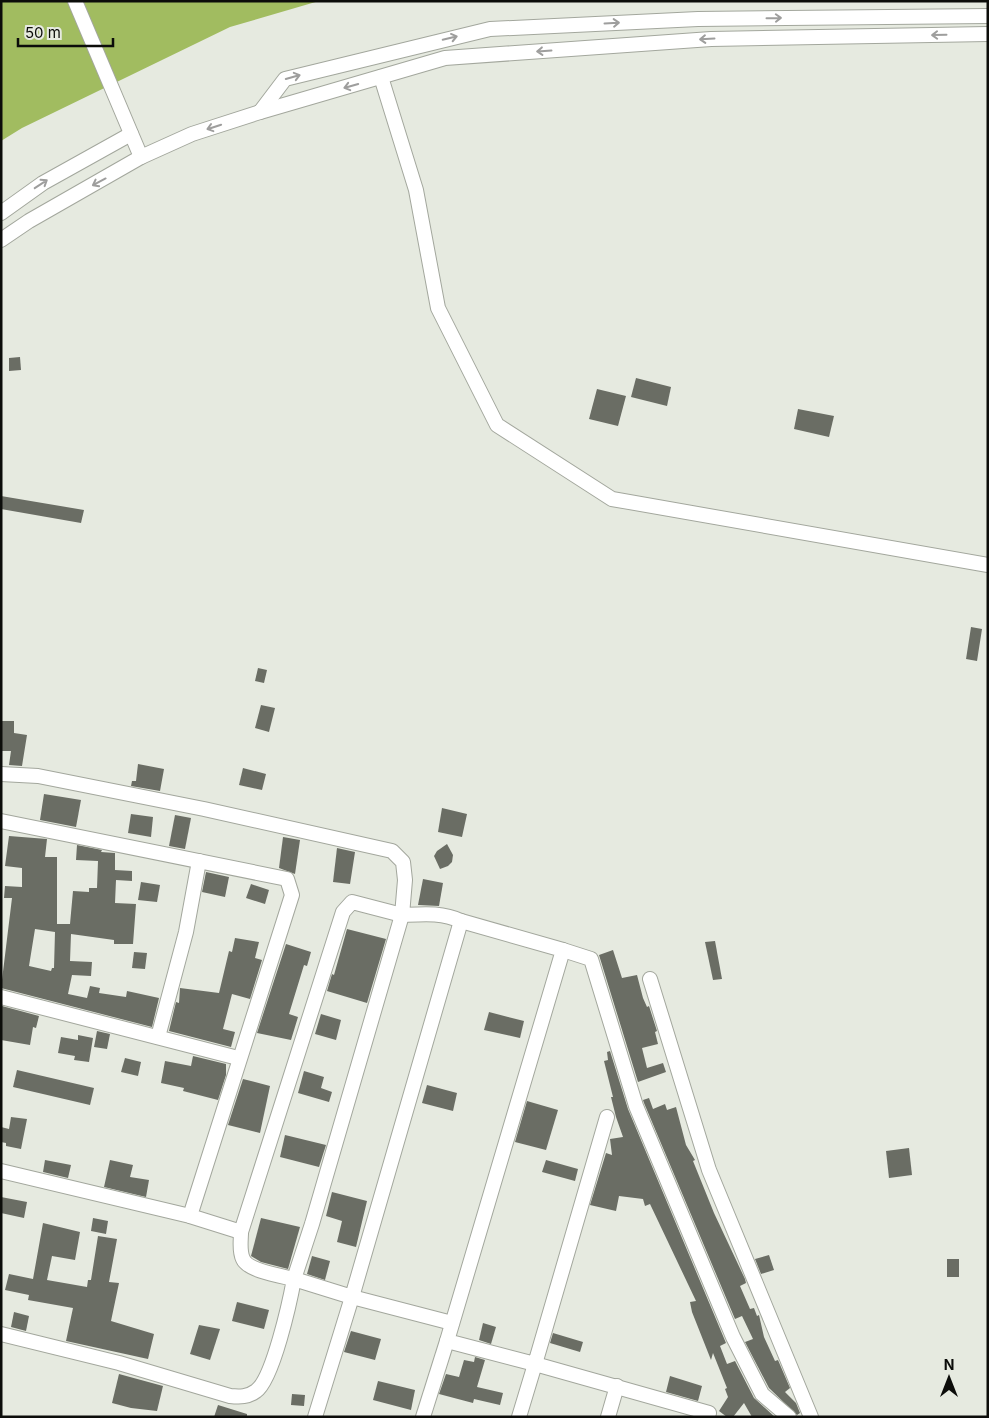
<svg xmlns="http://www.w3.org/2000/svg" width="989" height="1418" font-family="Inter,sans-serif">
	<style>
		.water { fill: #a1bc60 }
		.building { fill: #6a6d64; fill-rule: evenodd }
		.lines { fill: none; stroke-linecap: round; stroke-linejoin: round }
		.street-casing { stroke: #a3a79d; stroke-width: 16 }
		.street { stroke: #fff; stroke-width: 14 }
		.oneway { stroke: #9e9e9d }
	</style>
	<rect width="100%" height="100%" fill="#e6eae0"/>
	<path class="water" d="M1,1H319L230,27L22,128L1,141Z"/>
	<g class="building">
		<path d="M20,357L21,370L9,371V358Z"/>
		<path d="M636,378L671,387L667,406L631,397Z"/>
		<path d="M597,389L626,396L618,426L589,419Z"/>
		<path d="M798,409L834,416L829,437L794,429Z"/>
		<path d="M1,496L84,510L81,523L1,509Z"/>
		<path d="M971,627L982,629L977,661L966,659Z"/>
		<path d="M258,668L267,670L264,683L255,681Z"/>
		<path d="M261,705L275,708L269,732L255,728Z"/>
		<path d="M1,721H14V733L27,735L22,766L9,765L11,751H1Z"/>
		<path d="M138,764L164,769L160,791L131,786L132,781H136Z"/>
		<path d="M243,768L266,774L262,790L239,785Z"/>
		<path d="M44,794L81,800L76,827L40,820Z"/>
		<path d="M442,808L467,814L462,837L438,832Z"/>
		<path d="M131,814L153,817L151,837L128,833Z"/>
		<path d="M175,815L191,818L185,849L169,846Z"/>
		<path d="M9,836L47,839L45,857H57V924H70L73,891L89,892V888H97L98,861L76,860L77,845L102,850L101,852L115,853V870L132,871V881L116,880L115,903L136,904L133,944H114V940L71,934L70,961L92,962L91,976L72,975L68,994L87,998L90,986L100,988L99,993L126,997L127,991L159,998L152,1027L1,988L12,898H4L5,886L22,887V868L5,866ZM35,929L55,932L54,968H52L51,971L29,966Z"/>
		<path d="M283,837L300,840L295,874L279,868Z"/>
		<path d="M447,844L453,855L452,862L448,866L440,869L434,856L437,851Z"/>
		<path d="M337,848L355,852L350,884L333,882Z"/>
		<path d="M206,872L229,877L225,897L202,892Z"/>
		<path d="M423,879L443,883L439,906L418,905Z"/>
		<path d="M141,882L160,885L157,902L138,900Z"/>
		<path d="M251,884L269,890L265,904L246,898Z"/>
		<path d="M347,929L386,939L367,1003L327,991L332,974L334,975Z"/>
		<path d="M235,938L259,942L255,958L262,960L250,999L232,994L223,1029L235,1032L231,1047L169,1031L176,1002L179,1003L180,988L219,993L229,951L232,952Z"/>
		<path d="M715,941L722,979L713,980L705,942Z"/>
		<path d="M286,944L311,952L307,966L304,965L289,1014L298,1017L291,1040L257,1033Z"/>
		<path d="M613,950L622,978L637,975L643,998L647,1007L649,1006L657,1031L655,1032L658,1044L642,1048L647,1068L663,1063L666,1072L638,1082L599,955Z"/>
		<path d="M134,952L147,953L145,969L132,968Z"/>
		<path d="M2,1006L39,1016L36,1028L33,1027L30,1045L1,1040Z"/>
		<path d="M489,1012L524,1021L520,1038L484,1030Z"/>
		<path d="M321,1014L341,1020L336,1040L315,1034Z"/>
		<path d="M97,1031L110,1034L107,1049L94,1047Z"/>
		<path d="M78,1035L93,1038L89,1062L74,1060L75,1056L58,1053L61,1037L78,1040Z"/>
		<path d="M610,1051L628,1109L726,1343L720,1346L727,1364L735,1361L754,1398L775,1417H752L744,1403L733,1417H727L719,1411L728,1397L725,1389L727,1388L713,1353L711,1360L692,1312L690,1302L696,1301L650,1204L645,1206L643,1199L619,1196L616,1211L590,1205L606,1153L612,1155L610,1139L623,1137L616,1117L611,1097H613L604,1061L608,1060L607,1052Z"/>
		<path d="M193,1056L226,1064V1075L218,1100L183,1091L184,1088L161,1083L165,1061L191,1066Z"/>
		<path d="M125,1058L141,1062L138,1076L121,1072Z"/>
		<path d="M17,1070L94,1088L90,1105L13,1087Z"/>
		<path d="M304,1071L324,1077L321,1088L332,1092L329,1102L298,1093Z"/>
		<path d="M243,1079L270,1086L260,1133L228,1125Z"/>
		<path d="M427,1085L457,1093L453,1111L422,1103Z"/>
		<path d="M649,1098L653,1109L665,1104L667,1110L676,1107L686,1145L695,1160L693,1161L714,1213L745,1279L746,1283L740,1286L750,1309L754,1308L757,1316L759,1315L764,1337L775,1361L778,1360L790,1388L785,1392L796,1403L800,1413L797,1415L769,1388L745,1342L753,1339L742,1316L735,1319L644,1103L643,1100Z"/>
		<path d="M527,1101L558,1110L546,1150L515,1142Z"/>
		<path d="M11,1117L27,1119L21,1149L6,1146V1143L1,1142V1127L9,1129Z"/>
		<path d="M285,1135L326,1145L319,1167L280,1157Z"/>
		<path d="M909,1148L912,1175L889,1178L886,1151Z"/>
		<path d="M45,1160L71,1165L68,1178L43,1172Z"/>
		<path d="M110,1160L133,1165L130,1177L149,1180L146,1197L104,1187Z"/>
		<path d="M546,1160L578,1169L575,1181L542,1172Z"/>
		<path d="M332,1192L367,1201L356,1247L337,1242L342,1221L326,1216Z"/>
		<path d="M1,1197L27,1202L24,1218L1,1213Z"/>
		<path d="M93,1218L108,1221L106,1234L91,1231Z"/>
		<path d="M261,1218L300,1227L288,1269L261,1262L251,1256Z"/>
		<path d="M43,1223L80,1232L75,1260L52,1256L47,1280L87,1287L88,1280H91L98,1236L117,1239L109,1282L119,1283L111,1321L154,1334L148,1359L66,1341L73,1308L28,1300L29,1295L5,1290L9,1274L33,1279Z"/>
		<path d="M769,1255L774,1270L761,1274L755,1259Z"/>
		<path d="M312,1256L330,1261L325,1280L307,1274Z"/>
		<rect x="947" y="1259" width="12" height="18"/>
		<path d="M237,1302L269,1310L264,1329L232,1321Z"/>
		<path d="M14,1312L29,1316L26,1331L11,1327Z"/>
		<path d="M483,1323L496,1327L491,1344L479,1340Z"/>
		<path d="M199,1325L220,1329L210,1360L190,1354Z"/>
		<path d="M351,1331L381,1339L375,1360L344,1352Z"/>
		<path d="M553,1333L583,1342L580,1352L550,1343Z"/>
		<path d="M475,1357L485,1360L477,1387L503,1393L500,1405L474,1399L473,1403L439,1394L446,1374L459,1377L464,1360L474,1362Z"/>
		<path d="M119,1374L163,1386L157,1411L131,1408L112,1403Z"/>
		<path d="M670,1376L702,1386L698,1401L666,1392Z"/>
		<path d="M378,1381L415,1390L411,1410L373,1400Z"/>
		<path d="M292,1394L305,1395L304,1406L291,1405Z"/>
		<path d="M218,1405L247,1414V1417H214Z"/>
	</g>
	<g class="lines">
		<defs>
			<g id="street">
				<path d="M75,1L141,157"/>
				<path d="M381,77L416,190L438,308L497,425L612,499L988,565"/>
				<path d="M260,112L285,79L490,29L698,19L988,16"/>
				<path d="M1,213L43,183L131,134"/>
				<path d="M1,240L29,221L141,157L192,134L260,112L445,58L711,39L988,34"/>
				<path d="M1,774L38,776L204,809L392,851L403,862L405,880L402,915C423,914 442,912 461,921"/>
				<path d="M1,821L287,879L292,895L190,1216L241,1232L343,912L352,902L402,915L312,1224L294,1279L352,1297L461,921L563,950L447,1341L535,1364L607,1117"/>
				<path d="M563,950L591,959L636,1106L733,1337L762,1394L789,1417"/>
				<path d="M650,979L709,1170L811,1417"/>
				<path d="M1,997L238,1058"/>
				<path d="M158,1037L186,932L199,861"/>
				<path d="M1,1171L190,1216"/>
				<path d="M1,1334L119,1363L230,1396C240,1397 248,1397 256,1391C273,1379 290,1301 294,1279C282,1276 248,1271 243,1259C239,1251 241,1241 241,1232"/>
				<path d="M315,1417L352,1297L452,1323"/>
				<path d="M423,1417L447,1341"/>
				<path d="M519,1417L535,1364L709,1413"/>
				<path d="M608,1417L617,1386"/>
			</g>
		</defs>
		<use href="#street" class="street-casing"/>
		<use href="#street" class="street"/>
	</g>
	<defs><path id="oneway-shaft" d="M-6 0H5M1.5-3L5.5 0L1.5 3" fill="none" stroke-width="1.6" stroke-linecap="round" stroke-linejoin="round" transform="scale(1.25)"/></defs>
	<g class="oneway">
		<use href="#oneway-shaft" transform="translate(774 18) rotate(-1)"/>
		<use href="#oneway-shaft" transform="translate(612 23) rotate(-3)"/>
		<use href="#oneway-shaft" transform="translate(939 35) rotate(179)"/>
		<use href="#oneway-shaft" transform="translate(450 38) rotate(-13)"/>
		<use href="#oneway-shaft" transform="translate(707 39) rotate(177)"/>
		<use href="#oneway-shaft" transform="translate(544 51) rotate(176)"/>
		<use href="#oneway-shaft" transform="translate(293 77) rotate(-16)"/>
		<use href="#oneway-shaft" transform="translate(351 86) rotate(164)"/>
		<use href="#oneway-shaft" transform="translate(214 127) rotate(162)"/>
		<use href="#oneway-shaft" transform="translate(99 182) rotate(152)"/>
		<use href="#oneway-shaft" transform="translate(41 184) rotate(-33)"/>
	</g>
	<rect width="989" height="1418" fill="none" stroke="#0c0d0a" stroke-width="5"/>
	<g transform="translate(949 1378)" stroke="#e6eae0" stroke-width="4" paint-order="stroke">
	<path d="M0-4L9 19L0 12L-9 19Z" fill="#0c0d0a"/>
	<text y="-8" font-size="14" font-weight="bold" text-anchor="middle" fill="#0c0d0a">N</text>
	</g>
	<path d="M18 38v8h95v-8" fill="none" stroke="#0c0d0a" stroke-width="2.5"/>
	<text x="25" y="38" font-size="15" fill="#0c0d0a" stroke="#e6eae0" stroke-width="4" paint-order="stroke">50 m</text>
</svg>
